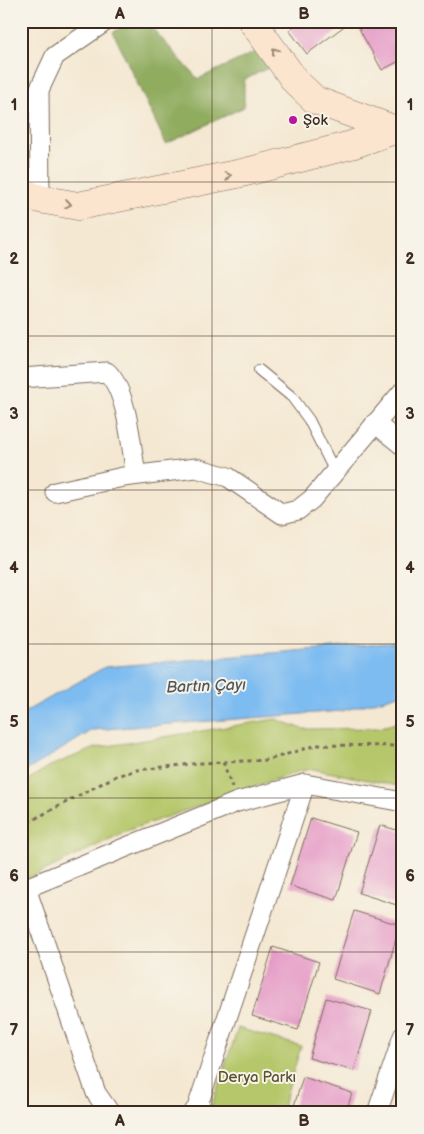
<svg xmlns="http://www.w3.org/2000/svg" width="424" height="1134" font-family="'Balsamiq Sans',sans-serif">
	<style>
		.green { fill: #b5c76b; stroke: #787844 }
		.forest { fill: #90ac5f; stroke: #666b3e }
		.water { fill: #7dbcf1; stroke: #5c7388 }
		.building { fill: #e599c6 }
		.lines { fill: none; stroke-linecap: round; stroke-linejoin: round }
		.lane-casing { stroke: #7c6c5d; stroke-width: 12 }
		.street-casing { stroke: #7c6c5d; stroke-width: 21 }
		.secondary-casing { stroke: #7c6c5d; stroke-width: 29 }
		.path { stroke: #7c6c5d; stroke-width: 3; stroke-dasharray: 4 4; stroke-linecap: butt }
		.lane { stroke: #fff; stroke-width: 10 }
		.street { stroke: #fff; stroke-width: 19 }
		.secondary { stroke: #fbe5cf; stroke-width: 28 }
		.oneway { stroke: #9b8876 }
		.grid { fill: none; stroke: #3b2a1e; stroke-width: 1; stroke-opacity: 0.55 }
		.poi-dot { fill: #b5179e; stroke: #f7f3e8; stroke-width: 2 }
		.labels { text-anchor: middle; stroke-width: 4; stroke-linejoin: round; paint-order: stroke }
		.poi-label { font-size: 15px; fill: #3b2a1e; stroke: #f7f3e8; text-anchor: start }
		.park-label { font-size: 15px; fill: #5a5131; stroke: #f7f3e8 }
		.water-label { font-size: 16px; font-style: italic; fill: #4f565d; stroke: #f7f3e8 }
		.neatline { fill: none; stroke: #3b2a1e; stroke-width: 2 }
		.grid-label { font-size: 16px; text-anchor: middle; font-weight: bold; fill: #3b2a1e }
	</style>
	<rect width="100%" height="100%" fill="#f7f3e8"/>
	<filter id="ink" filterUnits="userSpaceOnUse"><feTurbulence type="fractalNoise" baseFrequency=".02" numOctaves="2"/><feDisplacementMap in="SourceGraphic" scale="10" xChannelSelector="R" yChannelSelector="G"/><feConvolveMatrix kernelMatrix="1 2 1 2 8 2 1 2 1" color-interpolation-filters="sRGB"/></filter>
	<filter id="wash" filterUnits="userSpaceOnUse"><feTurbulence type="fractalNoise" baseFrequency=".0096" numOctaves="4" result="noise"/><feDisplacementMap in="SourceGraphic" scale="20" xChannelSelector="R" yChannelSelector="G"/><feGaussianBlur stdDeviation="1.12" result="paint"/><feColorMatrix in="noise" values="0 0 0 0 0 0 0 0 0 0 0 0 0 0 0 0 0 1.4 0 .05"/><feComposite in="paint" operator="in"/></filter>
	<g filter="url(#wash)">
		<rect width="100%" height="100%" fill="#f4e8d2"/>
		<g class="green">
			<path d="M276,719L303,729L378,728L403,721V787L313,769L300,771L129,830L21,882V784L50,766L95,748Z"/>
			<path d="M238,1028L301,1046L281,1113H209Z"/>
		</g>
		<path class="forest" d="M135,21H146L198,79L266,47L274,65L244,80V107L166,144L113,32Z"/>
		<path class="water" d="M403,642V694L342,711L93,730L21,774V714L105,667Z"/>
		<g id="blocks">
			<g class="building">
				<path d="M301,21H345L347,24L307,54L289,30Z"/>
				<path d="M368,21H403V59L382,70L358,27Z"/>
				<path d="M311,818L357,832L336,900L290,886Z"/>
				<path d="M380,825L403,832V907L359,893Z"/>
				<path d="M354,911L400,925L380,994L333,979Z"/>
				<path d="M273,947L319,962L298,1030L252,1016Z"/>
				<path d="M326,998L372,1011L354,1071L309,1058Z"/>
				<path d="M303,1077L352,1093L346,1113H306L293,1109Z"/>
			</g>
		</g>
	</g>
	<g filter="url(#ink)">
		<use href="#blocks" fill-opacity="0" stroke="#7c6c5d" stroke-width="1"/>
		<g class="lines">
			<defs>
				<path id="lane" d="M259,370L292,397L309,420L332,466L336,470"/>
				<g id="street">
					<path d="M40,199L39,90L55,56L106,21"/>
					<path d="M21,378L107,372C128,392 131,447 136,475"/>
					<path d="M375,423L403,446"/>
					<path d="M55,492L123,477L196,468L228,477L282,514L298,510L312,499L403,391"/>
					<path d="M26,888L96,1093L110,1113"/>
					<path d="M21,890L237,802L305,784L403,802"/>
					<path d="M193,1113L197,1108L305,784"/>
					<path d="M377,1113L403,1036"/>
				</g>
				<g id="secondary">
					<path d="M252,21L296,82L315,100L393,129"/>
					<path d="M21,192L40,199L78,206L242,173L351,145L403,127"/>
				</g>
			</defs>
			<use href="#lane" class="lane-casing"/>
			<use href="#street" class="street-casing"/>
			<use href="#secondary" class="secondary-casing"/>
			<g class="path">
				<path d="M223,762L232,787"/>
				<path d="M21,826L116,776L137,770L201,763L268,760L317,745L403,746"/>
			</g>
			<use href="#lane" class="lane"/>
			<use href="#street" class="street"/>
			<use href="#secondary" class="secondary"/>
		</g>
		<defs><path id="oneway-chevron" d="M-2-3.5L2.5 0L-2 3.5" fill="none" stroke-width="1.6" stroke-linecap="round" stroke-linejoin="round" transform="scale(1.25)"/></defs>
		<g class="oneway">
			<use href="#oneway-chevron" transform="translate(275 51) rotate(-127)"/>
			<use href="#oneway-chevron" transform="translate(228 176) rotate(-11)"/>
			<use href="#oneway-chevron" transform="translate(68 204) rotate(10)"/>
		</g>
	</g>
	<path class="grid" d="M212,21V1113M21,182H403M21,336H403M21,490H403M21,644H403M21,798H403M21,952H403"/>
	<circle class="poi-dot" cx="293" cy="120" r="5"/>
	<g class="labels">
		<g class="poi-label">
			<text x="303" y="125">Şok</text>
		</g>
		<g class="park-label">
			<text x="257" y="1082">Derya Parkı</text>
		</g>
		<g class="water-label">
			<text transform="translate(206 685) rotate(-2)" y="6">Bartın Çayı</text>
		</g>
	</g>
	<rect width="424" height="1134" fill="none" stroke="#f7f3e8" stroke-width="55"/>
	<rect x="28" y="28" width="368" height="1078" class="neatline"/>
	<g class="grid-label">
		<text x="120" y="19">A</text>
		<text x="304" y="19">B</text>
		<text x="14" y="110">1</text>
		<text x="410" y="110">1</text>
		<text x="14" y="264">2</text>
		<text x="410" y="264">2</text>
		<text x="14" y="419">3</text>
		<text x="410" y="419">3</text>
		<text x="14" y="573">4</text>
		<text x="410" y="573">4</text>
		<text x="14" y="727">5</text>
		<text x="410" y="727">5</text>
		<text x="14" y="881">6</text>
		<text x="410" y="881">6</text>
		<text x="14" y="1035">7</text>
		<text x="410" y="1035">7</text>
		<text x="120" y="1126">A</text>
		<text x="304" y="1126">B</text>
	</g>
</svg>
